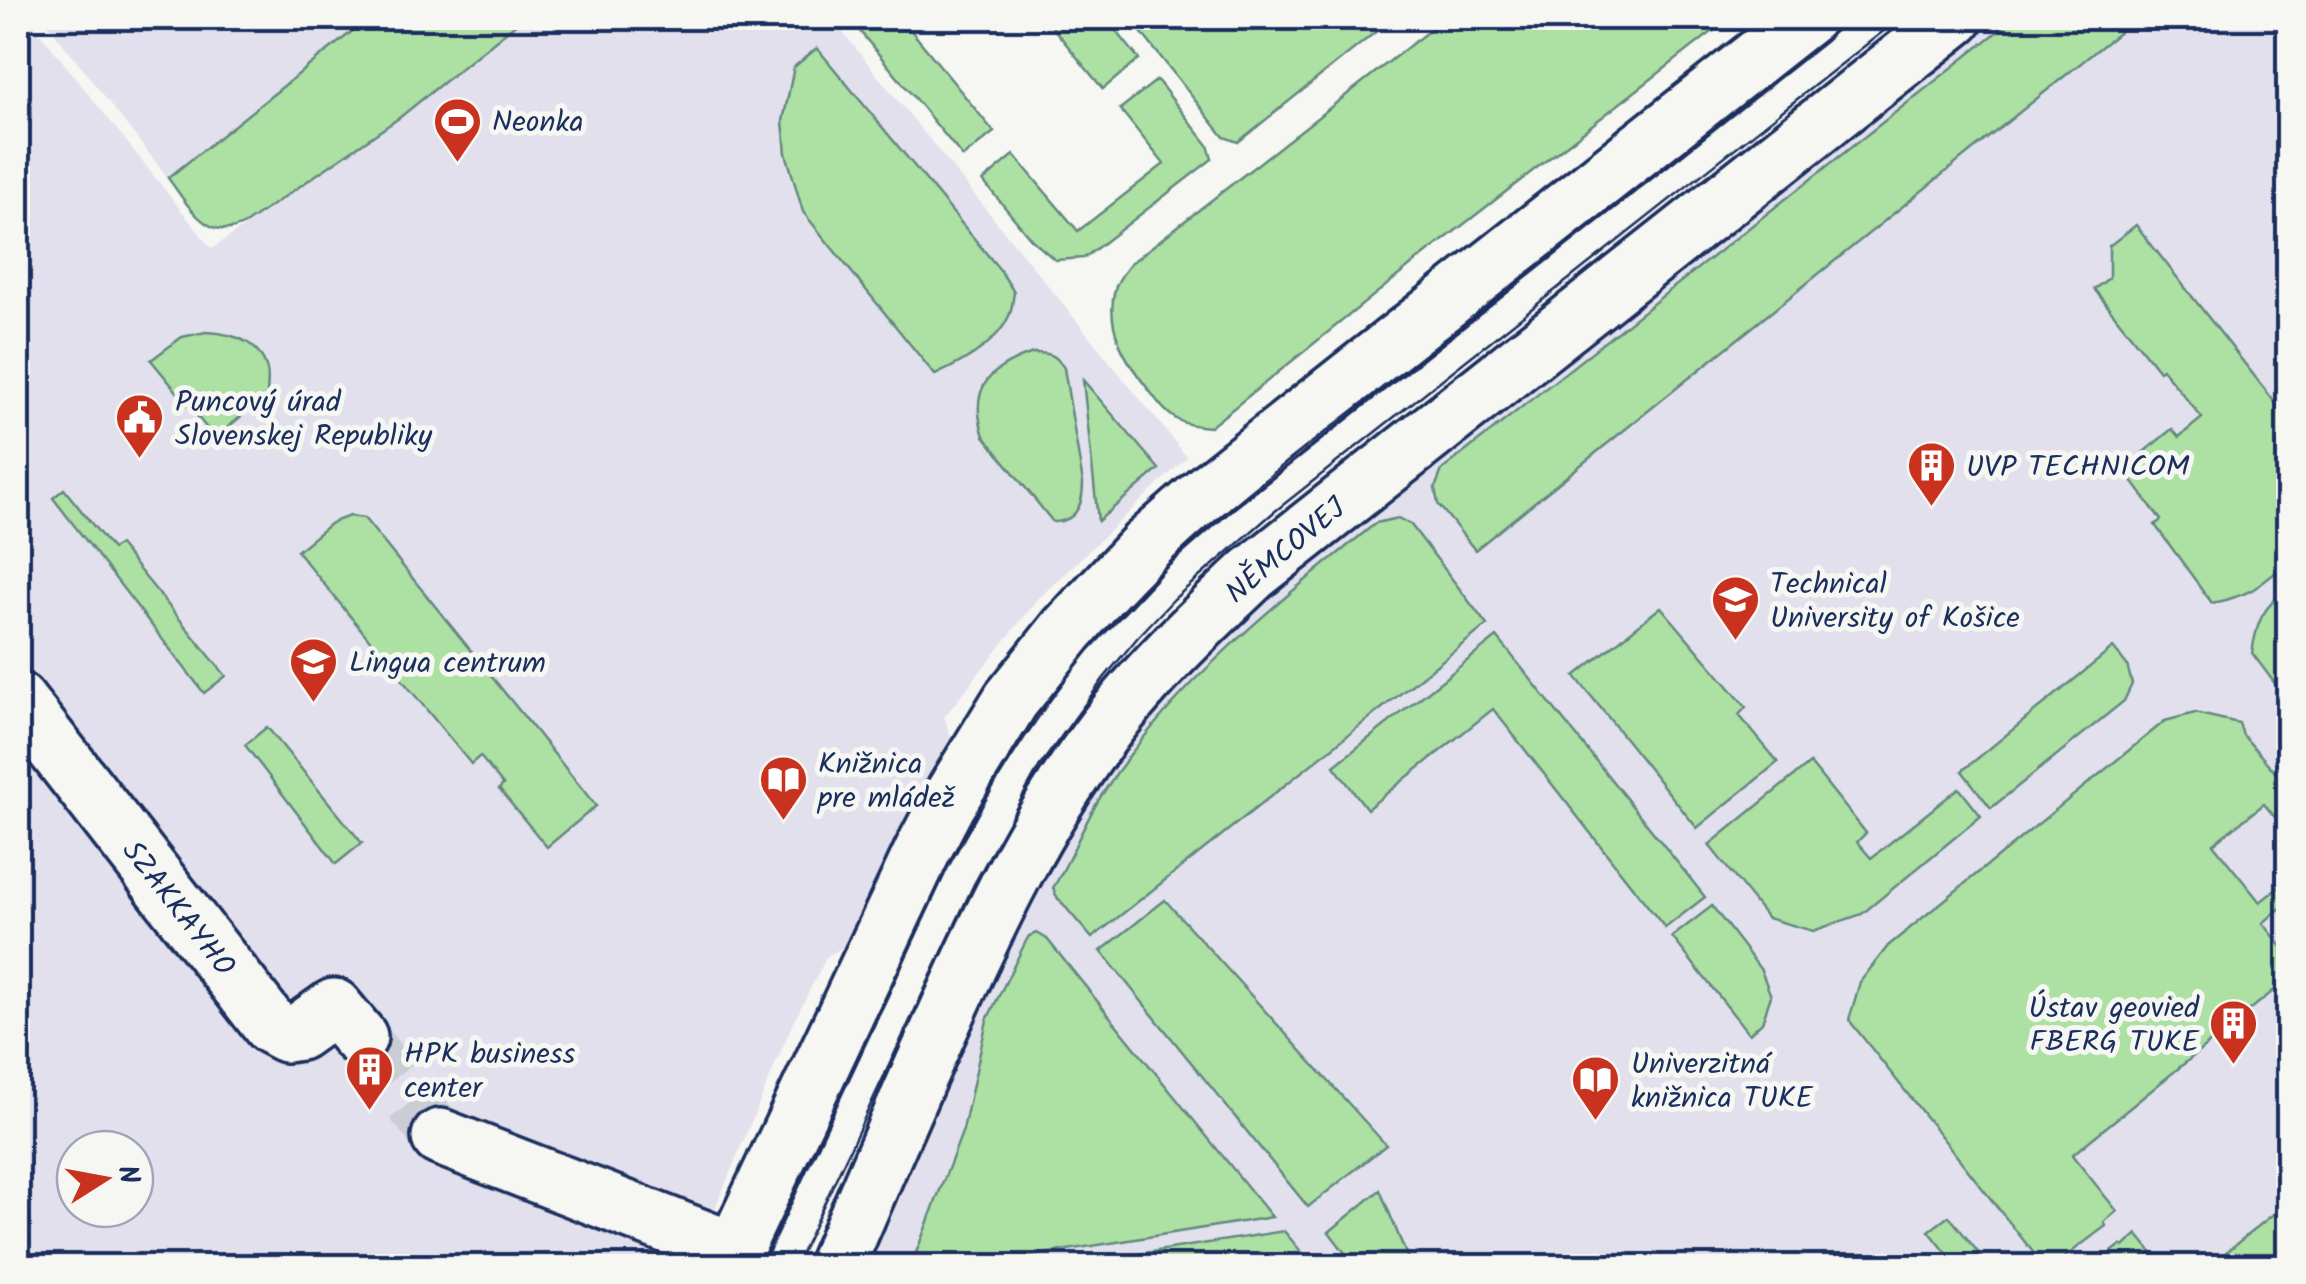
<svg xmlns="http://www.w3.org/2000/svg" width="2306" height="1284" font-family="Kalam,sans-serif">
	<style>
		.built { fill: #e2e0ec; fill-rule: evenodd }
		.green { fill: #ade1a3; stroke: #648880; stroke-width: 2.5 }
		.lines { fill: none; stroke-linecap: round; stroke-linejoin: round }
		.street-tunnel { stroke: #caced4; stroke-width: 55; stroke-dasharray: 55 28; stroke-linecap: butt }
		.street-casing { stroke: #1b2f5e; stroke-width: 62 }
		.street { stroke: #f6f6f2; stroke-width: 55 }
		.tram { stroke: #1b2f5e; stroke-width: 2.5 }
		.labels { text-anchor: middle; stroke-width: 10; stroke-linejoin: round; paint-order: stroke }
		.poi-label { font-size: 30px; fill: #1b2f5e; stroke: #f6f6f2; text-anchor: start }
		.street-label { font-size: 30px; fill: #1b2f5e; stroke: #f6f6f2 }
	</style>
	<rect width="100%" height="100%" fill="#f6f6f2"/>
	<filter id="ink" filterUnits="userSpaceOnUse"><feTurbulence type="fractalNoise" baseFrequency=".01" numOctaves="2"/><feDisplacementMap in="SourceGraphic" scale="20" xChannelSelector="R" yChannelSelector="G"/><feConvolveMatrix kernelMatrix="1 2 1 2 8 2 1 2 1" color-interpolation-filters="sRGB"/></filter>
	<g filter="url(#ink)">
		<g class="built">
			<path d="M18,18H28L212,249L399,118L523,18H831L1187,457L1039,598L944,717L951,737V750L866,926L847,945L827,956L791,1027L703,1237L688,1266H18ZM75,1149H135V1209H75Z"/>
			<path d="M43,18H369L168,178Z"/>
			<path d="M1980,18H2288V1266H836L1122,708Z"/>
		</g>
		<g class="green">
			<path d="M369,18H523L399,118L245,224C207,244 188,204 168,178Z"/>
			<path d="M849,18H901L994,132L963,157Z"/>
			<path d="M1045,18H1106L1139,59L1103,89Z"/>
			<path d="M1130,18H1393L1238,142L1224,137Z"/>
			<path d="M1445,18H1730L1419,259L1210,427C1200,426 1189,426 1180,421C1168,415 1160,405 1152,394C1128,364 1104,330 1115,289C1117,280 1125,271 1131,263Z"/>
			<path d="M2015,18H2137L1475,550L1438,504L1435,488L1442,470Z"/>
			<path d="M817,48L1000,270L1014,292C1013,300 1012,309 1009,316C997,344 962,363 935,375L803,212L786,153L783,121L794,67Z"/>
			<path d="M1157,80L1208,145L1212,159L1084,258L1055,260L1032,240L983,181L1014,155L1078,231L1164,164L1120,109Z"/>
			<path d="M2136,225L2288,419V562C2258,587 2252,595 2212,603L2155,525L2161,520L2123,469L2172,429L2179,437L2202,418L2162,369L2159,371L2094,289L2109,278V246Z"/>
			<path d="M206,332C232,333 260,341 267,370C269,377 267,388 267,395L215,438L151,360L182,337Z"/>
			<path d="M1033,353C1049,353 1056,354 1064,368L1083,483C1083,503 1077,522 1053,522L984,436C968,388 989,368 1033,353Z"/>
			<path d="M1083,380L1159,469L1098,521Z"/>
			<path d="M64,489L112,549L119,545L226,676L204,693L53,498Z"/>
			<path d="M349,516L364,518L596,806L547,847L499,789L503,785L480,756L471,764L297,551L331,523Z"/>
			<path d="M1398,518L1411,525L1487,625L1092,938L1056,896L1053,888C1072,858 1083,823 1103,793C1174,684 1277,603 1376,523Z"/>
			<path d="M2288,588V701L2252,653C2257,620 2262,609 2288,588Z"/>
			<path d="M1661,607L1746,707L1739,715L1778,762L1697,828L1575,676Z"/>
			<path d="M1497,637L1705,897L1665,928L1493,709L1367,809L1334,766Z"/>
			<path d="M2113,648L2127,665L2132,684L2124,701L1991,808L1962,771Z"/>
			<path d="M2195,713L2239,723L2243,735L2288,787V833L2264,804L2213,844L2260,902L2288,880V902L2263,923L2288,954V979L2072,1155L2117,1211L2104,1222L2106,1226L2053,1266H2044L1849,1020L1860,982L1888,946L2165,721Z"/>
			<path d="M267,727L362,843L336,864L245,745Z"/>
			<path d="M1810,763L1866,833L1857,842L1871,858L1959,788L1981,816L1862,914L1813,931L1767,918L1709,845Z"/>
			<path d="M1165,900L1386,1145L1308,1207L1101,951Z"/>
			<path d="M1712,906L1761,970L1771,996L1762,1022L1749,1034L1672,937Z"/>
			<path d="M1037,933L1047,939L1272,1217L967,1266H911L963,1130L987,1020L1026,941L1029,936Z"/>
			<path d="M1380,1190L1411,1266H1355L1329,1232Z"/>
			<path d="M2288,1202V1266H2209Z"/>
			<path d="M1949,1216L1989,1266H1957L1929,1231Z"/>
			<path d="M1284,1231L1313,1266H1062Z"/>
			<path d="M2137,1234L2163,1266H2093L2121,1245L2124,1247Z"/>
		</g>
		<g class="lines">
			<path class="street-tunnel" d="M359,1037L440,1137"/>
			<defs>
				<g id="street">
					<path d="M18,701L271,1026L286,1034L299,1032L334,1007L359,1037"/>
					<path d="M440,1137L735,1251"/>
					<path d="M727,1266L923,850L947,804L1011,700L1067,630L1145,547L1212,488L1807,18"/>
					<path d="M836,1266C872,1182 908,1098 946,1015C989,920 1034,825 1096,741C1141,679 1197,626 1252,574L1955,18"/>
				</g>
			</defs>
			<use href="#street" class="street-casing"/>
			<use href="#street" class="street"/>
			<g class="tram">
				<path d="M762,1266L946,871C995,779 1049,692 1119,614C1203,521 1308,447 1406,369C1555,252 1704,135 1852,18"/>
				<path d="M795,1266L974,884L1039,767L1104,678L1138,637L1174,599L1274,512L1900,18"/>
			</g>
		</g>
	</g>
	<defs>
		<symbol id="stadium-pin" viewBox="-11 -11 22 30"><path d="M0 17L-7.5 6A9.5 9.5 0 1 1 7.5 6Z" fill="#c8321e" stroke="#f6f6f2"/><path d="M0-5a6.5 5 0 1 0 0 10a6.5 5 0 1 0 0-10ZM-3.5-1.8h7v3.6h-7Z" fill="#fff"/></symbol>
		<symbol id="civic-pin" viewBox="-11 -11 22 30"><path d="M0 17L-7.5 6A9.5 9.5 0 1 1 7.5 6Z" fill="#c8321e" stroke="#f6f6f2"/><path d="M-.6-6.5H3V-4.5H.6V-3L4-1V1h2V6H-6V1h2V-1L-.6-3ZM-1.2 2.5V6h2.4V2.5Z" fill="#fff"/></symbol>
		<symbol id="building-pin" viewBox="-11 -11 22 30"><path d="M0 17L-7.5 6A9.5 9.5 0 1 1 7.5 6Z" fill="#c8321e" stroke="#f6f6f2"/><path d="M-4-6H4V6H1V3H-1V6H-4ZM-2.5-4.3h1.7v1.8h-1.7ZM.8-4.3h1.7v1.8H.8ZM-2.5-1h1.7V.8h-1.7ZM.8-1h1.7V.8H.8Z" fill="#fff"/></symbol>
		<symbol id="university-pin" viewBox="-11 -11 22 30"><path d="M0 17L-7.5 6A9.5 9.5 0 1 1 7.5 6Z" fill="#c8321e" stroke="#f6f6f2"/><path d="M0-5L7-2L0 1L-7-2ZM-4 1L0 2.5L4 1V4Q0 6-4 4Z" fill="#fff"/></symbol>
		<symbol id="school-pin" viewBox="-11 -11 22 30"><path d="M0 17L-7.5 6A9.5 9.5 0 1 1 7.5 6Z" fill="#c8321e" stroke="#f6f6f2"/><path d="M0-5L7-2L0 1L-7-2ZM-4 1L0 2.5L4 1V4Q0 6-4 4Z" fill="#fff"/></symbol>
		<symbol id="library-pin" viewBox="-11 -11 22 30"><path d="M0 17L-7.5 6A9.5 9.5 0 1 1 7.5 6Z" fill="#c8321e" stroke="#f6f6f2"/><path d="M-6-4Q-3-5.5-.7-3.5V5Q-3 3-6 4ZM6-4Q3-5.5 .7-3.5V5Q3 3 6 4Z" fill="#fff"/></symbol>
	</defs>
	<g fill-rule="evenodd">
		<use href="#stadium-pin" x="430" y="94" width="55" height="75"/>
		<use href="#civic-pin" x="112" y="390" width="55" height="75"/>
		<use href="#building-pin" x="1904" y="438" width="55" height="75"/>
		<use href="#university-pin" x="1708" y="572" width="55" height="75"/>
		<use href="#school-pin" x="286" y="634" width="55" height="75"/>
		<use href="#library-pin" x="756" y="752" width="55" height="75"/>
		<use href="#building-pin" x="2206" y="996" width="55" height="75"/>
		<use href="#building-pin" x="342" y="1042" width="55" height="75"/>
		<use href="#library-pin" x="1568" y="1052" width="55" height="75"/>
	</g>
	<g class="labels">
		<g class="poi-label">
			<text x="492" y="131">Neonka</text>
			<text x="175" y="411">Puncový úrad<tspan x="175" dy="34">Slovenskej Republiky</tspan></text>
			<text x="1966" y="476">UVP TECHNICOM</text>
			<text x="1770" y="593">Technical<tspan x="1770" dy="34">University of Košice</tspan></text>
			<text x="349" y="672">Lingua centrum</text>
			<text x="818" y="773">Knižnica<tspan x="818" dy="34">pre mládež</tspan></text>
			<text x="2199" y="1017" text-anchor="end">Ústav geovied<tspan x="2199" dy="34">FBERG TUKE</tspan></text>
			<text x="404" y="1063">HPK business<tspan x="404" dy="34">center</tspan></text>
			<text x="1631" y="1073">Univerzitná<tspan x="1631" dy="34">knižnica TUKE</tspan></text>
		</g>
		<g class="street-label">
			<text transform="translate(1285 550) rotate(-40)" y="10">NĚMCOVEJ</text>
			<text transform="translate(179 908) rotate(52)" y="10">SZAKKAYHO</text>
		</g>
	</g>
	<rect width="2306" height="1284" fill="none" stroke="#f6f6f2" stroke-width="60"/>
	<rect x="30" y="30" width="2246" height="1224" fill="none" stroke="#1b2f5e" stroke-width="4" filter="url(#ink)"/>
	<g transform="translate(105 1179) rotate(79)"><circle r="48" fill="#f6f6f2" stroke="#9ea6b7" stroke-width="2.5"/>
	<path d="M0-8L18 38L0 25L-18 38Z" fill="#c8321e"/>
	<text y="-15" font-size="28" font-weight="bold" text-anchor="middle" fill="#1b2f5e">N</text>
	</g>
</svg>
